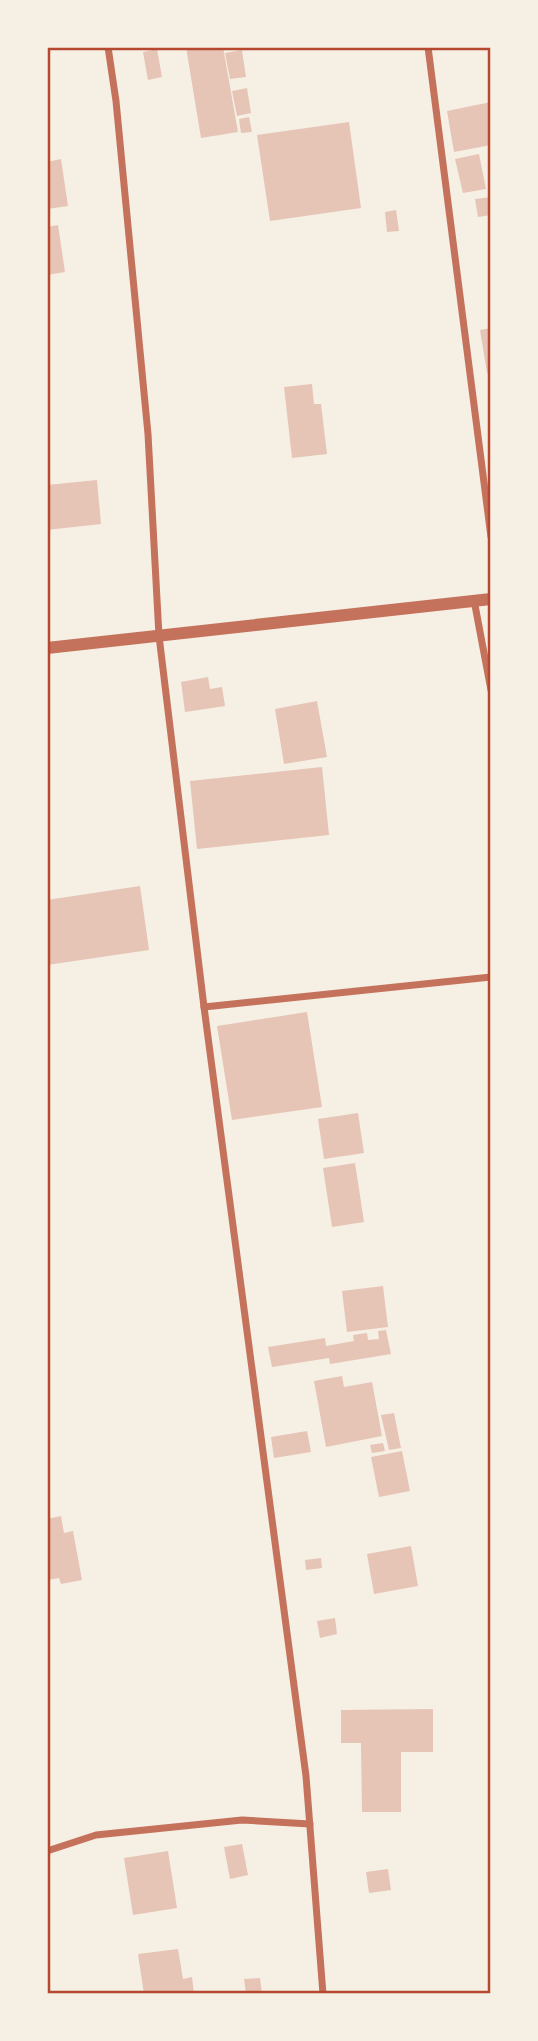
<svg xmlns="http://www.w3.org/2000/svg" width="538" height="2041" font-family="Literata,serif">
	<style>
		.building { fill: #e6c5b7 }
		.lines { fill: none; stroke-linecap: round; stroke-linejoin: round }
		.minor { stroke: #c5725c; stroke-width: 7 }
		.tertiary { stroke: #c5725c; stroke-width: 12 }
		.neatline { fill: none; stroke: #b5482f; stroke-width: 2.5 }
	</style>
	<rect width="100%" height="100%" fill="#f6efe4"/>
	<g class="building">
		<path d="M186,47H223L238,132L201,138Z"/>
		<path d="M157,49L162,77L148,80L143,52Z"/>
		<path d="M242,50L246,77L230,79L225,53Z"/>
		<path d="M247,88L251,113L237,116L232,91Z"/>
		<path d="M491,102V145L454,152L447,111Z"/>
		<path d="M249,117L252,132L241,133L239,119Z"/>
		<path d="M349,122L361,208L270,221L257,135Z"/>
		<path d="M479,154L486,189L463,193L455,159Z"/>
		<path d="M61,159L68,206L47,209V162Z"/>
		<path d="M491,197V215L478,217L475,199Z"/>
		<path d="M396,210L399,231L387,232L385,212Z"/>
		<path d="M58,225L65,272L47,275V227Z"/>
		<path d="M491,328V372L487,373L480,330Z"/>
		<path d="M312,384L314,404H321L327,454L292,458L284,387Z"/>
		<path d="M97,480L101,524L47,530V485Z"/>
		<path d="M208,677L210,689L222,687L225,706L185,712L181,682Z"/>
		<path d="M317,701L327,757L284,764L275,709Z"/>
		<path d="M322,767L329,835L197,849L190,781Z"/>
		<path d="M140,886L149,950L47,965V900Z"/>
		<path d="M307,1012L322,1107L232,1120L217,1026Z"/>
		<path d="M358,1113L364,1153L324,1159L318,1119Z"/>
		<path d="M355,1163L364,1222L332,1227L323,1168Z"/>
		<path d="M383,1286L388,1327L347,1332L342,1291Z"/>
		<path d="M386,1330L391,1354L330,1364L329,1358L272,1367L268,1347L325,1338L326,1346L354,1341L353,1335L367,1333L368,1340L379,1339L378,1331Z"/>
		<path d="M342,1376L344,1387L372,1382L382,1436L326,1447L314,1381Z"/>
		<path d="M394,1413L401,1448L389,1450L381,1415Z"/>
		<path d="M307,1431L311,1452L274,1458L271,1437Z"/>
		<path d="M383,1443L385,1451L372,1453L370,1445Z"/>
		<path d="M402,1451L410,1491L379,1497L371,1457Z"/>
		<path d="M61,1516L64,1533L73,1531L82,1580L61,1584L59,1578L47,1580V1519Z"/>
		<path d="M411,1546L418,1586L374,1594L367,1554Z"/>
		<path d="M321,1558L322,1568L306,1570L305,1560Z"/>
		<path d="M335,1618L337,1634L320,1638L317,1621Z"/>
		<path d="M433,1709V1752H401V1812H362L361,1743H341V1710Z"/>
		<path d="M242,1844L248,1875L230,1879L224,1847Z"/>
		<path d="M168,1851L177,1908L133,1915L124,1858Z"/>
		<path d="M388,1869L391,1890L369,1893L366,1872Z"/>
		<path d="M178,1949L183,1979L192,1977L194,1994H144L138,1954Z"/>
		<path d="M260,1978L262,1994H246L244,1979Z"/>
	</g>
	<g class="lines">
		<g class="minor">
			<path d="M108,47L116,101L148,434L159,636L204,1007L306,1776L323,1994"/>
			<path d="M428,47L491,537"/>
			<path d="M474,600L491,690"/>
			<path d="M204,1007L491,977"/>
			<path d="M47,1851L96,1835L242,1820L310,1824"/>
		</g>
		<path class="tertiary" d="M47,648L491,599"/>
	</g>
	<rect width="538" height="2041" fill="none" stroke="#f6efe4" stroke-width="98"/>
	<rect x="49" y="49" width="440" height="1943" class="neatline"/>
</svg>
